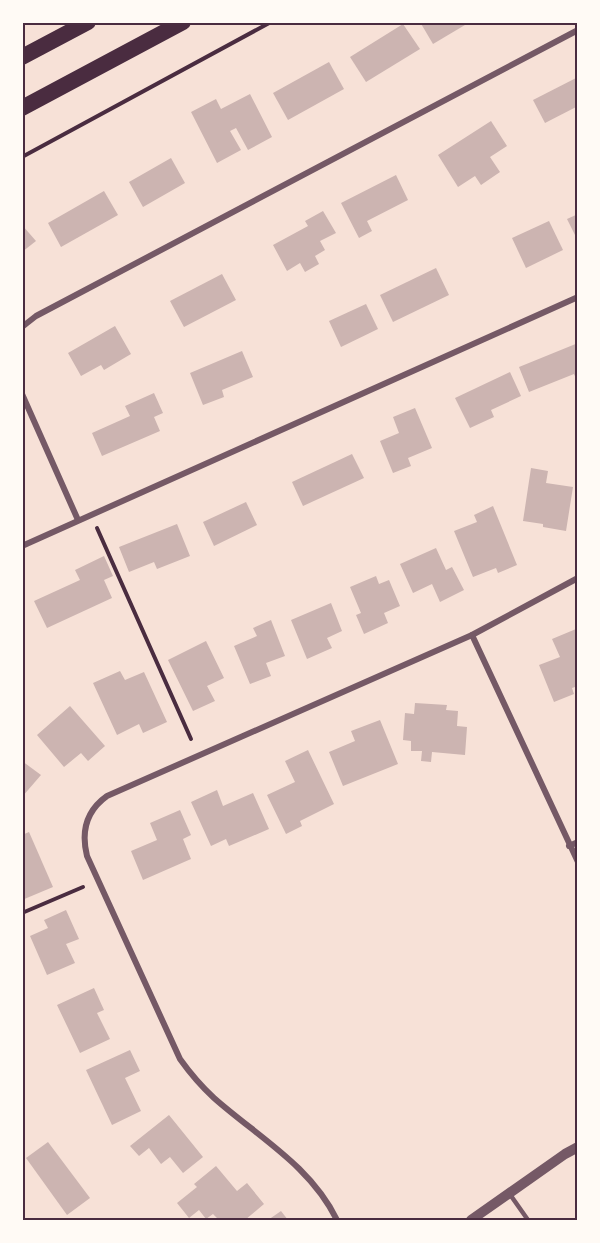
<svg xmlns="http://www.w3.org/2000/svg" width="600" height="1243" font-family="Rubik,sans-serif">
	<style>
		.building { fill: #ccb4b1 }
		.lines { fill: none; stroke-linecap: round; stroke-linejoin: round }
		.path { stroke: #4a2c40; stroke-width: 4 }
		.service { stroke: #755966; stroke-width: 4.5 }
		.minor { stroke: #755966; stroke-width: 6 }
		.tertiary { stroke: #755966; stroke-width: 10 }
		.trunk { stroke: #4a2c40; stroke-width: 16 }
		.neatline { fill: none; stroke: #4a2c40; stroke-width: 2 }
	</style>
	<rect width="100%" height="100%" fill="#f7e1d7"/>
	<g class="building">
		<path d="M420,22H470L433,44Z"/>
		<path d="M403,24L420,49L366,82L350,57Z"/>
		<path d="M329,62L344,89L288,120L273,93Z"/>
		<path d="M578,77V106L545,123L533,100Z"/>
		<path d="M250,94L272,137L248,150L236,128L230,131L241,150L217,163L191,112L216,99L221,109Z"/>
		<path d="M491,121L507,146L490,157L500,172L481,185L475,176L458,187L438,155Z"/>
		<path d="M171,158L185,183L143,207L129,182Z"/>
		<path d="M396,175L408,200L367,221L372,231L359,238L341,203Z"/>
		<path d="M104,191L118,215L61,247L48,223Z"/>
		<path d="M323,211L336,233L320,241L325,250L315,256L319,264L305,272L300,263L287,271L273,245L308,226L305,221Z"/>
		<path d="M578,214V241L567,219Z"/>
		<path d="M549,221L563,250L526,268L512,238Z"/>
		<path d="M22,225L36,241L22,252Z"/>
		<path d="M436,268L449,295L393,322L380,295Z"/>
		<path d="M222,274L236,300L184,327L170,301Z"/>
		<path d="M366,304L378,329L341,347L329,321Z"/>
		<path d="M115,326L131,354L104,370L101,365L81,376L68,353Z"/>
		<path d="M578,343V383L574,374L529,392L519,367Z"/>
		<path d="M242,351L253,377L222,390L224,397L203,405L190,373Z"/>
		<path d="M510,372L521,396L491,410L494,417L470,428L455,398Z"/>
		<path d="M154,393L163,413L154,417L160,431L102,456L92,433L130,416L125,406Z"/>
		<path d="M415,408L432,448L408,458L411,466L393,473L380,441L399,433L393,417Z"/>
		<path d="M352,454L364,478L303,506L292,482Z"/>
		<path d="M531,468L548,471L546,483L573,487L566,531L543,527V524L523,521Z"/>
		<path d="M246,502L257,525L214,546L203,522Z"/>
		<path d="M493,506L517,565L498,573L496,568L473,577L454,531L477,522L474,515Z"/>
		<path d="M177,524L190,556L157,569L154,562L129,572L119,547Z"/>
		<path d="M436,548L446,570L452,567L464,590L440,602L432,584L413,593L400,564Z"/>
		<path d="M104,556L113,576L104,580L112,598L47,628L34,601L80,580L75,570Z"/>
		<path d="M376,576L379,584L389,580L400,606L384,613L388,623L364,634L356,615L361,613L350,587Z"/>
		<path d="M331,603L342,631L327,638L332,648L307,659L291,620Z"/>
		<path d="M271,620L285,656L266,663L271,676L250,684L234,646L257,636L253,628Z"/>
		<path d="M576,629L578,686L572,688L574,694L554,702L539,665L560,657L552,639Z"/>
		<path d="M206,641L224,678L207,686L215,701L193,711L168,660Z"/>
		<path d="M120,671L125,680L144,672L167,722L143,733L139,724L117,735L93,683Z"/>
		<path d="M415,703L447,705L446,710L458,711L457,726L467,727L465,755L432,752L431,762L421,761L422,751H411V741L403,740L405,713L414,714Z"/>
		<path d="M70,706L105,746L88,761L81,753L64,767L37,735Z"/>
		<path d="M380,720L398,764L343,786L329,752L355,741L351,731Z"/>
		<path d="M308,750L334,804L300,821L302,826L286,834L267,795L295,782L285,761Z"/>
		<path d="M22,761L41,775L22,797Z"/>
		<path d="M217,790L223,806L253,793L269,829L229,846L226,839L211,846L191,802Z"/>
		<path d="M180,810L191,835L183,839L191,859L143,880L131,851L157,840L150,823Z"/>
		<path d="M29,832L53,887L22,900V835Z"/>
		<path d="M66,910L79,939L66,944L75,963L47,975L30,936L48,928L44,920Z"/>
		<path d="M94,988L104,1010L97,1013L110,1039L80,1053L57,1005Z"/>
		<path d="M130,1050L140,1071L125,1078L141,1111L112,1125L86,1070Z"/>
		<path d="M169,1115L203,1157L183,1173L170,1157L161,1164L149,1148L139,1156L130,1146Z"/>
		<path d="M48,1142L90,1198L67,1215L26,1158Z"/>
		<path d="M216,1166L237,1191L247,1183L264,1204L245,1220H219L213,1214L206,1219L199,1210L189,1218L177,1203L197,1187L194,1184Z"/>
		<path d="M281,1211L288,1220H268Z"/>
	</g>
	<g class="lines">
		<g class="path">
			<path d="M22,157L271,22"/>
			<path d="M97,528L191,739"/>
			<path d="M22,913L83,887"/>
		</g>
		<path class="service" d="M509,1193L528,1220"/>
		<g class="minor">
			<path d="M22,327L36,316L578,30"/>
			<path d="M22,394L78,520"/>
			<path d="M22,546L578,297"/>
			<path d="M472,635L578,862"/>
			<path d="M569,846L578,842"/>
			<path d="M337,1220C310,1165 258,1137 214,1098C201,1086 190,1073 180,1059L87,856C81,832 86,811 107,796L472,635L576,579"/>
		</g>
		<path class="tertiary" d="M471,1220L565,1154L578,1147"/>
		<g class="trunk">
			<path d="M22,57L88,22"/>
			<path d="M22,108L183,22"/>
		</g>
	</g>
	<rect width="600" height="1243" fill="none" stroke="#fffaf5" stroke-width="48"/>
	<rect x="24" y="24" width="552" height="1195" class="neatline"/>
</svg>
